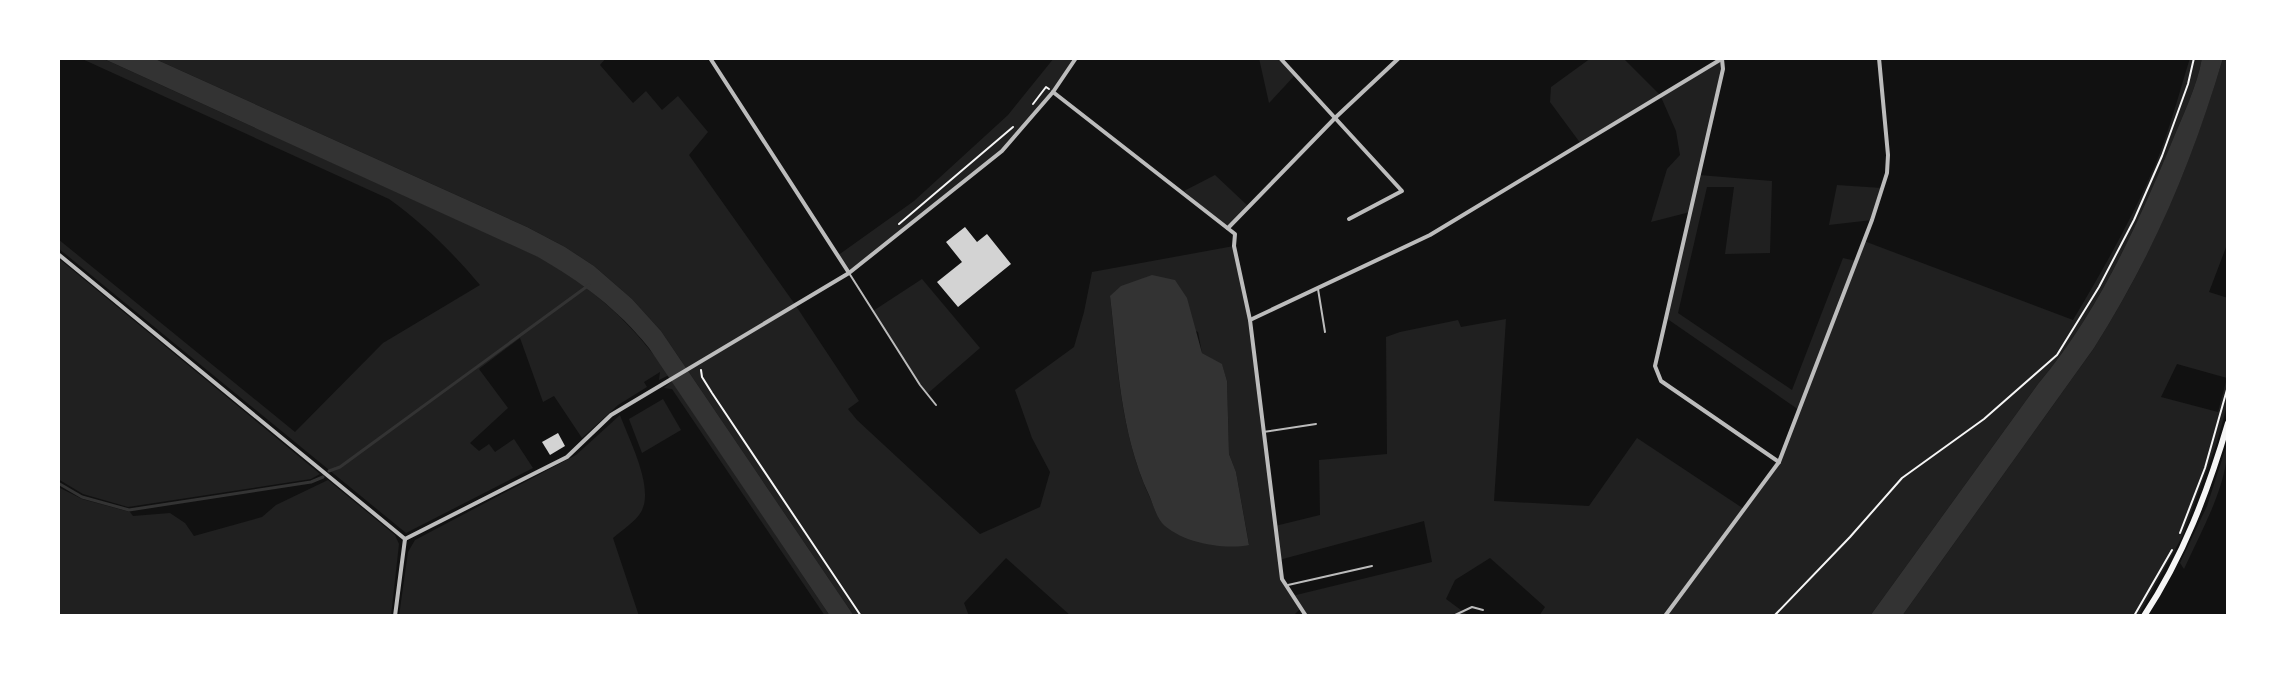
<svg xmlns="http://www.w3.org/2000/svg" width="2286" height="674" font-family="'Source Sans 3',sans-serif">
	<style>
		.green { fill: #202020; fill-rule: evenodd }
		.water { fill: #333 }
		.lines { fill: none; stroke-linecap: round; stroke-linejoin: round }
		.stream { stroke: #333; stroke-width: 3 }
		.building { fill: #d3d3d3 }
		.path { stroke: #f5f5f5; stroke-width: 2 }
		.service { stroke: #bcbcbc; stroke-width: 2 }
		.minor { stroke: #bcbcbc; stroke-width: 4 }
		.primary { stroke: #f5f5f5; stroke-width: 6 }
	</style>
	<rect width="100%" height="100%" fill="#111"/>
	<g class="green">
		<path d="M80,58H102L539,257C597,291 630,321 669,375L659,380L660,372L644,382L647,387L618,405L582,438L554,396L543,402L520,338L479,369L508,408L470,443L479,451L489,444L495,452L514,439L533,468L406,533L58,248V239L295,432L383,343L480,285C452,252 424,224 389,199Z"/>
		<path d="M153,58H606L600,65L633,103L646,91L662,110L678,96L708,132L689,155L794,303L859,401L848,409L857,420L980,534L1040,507L1050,472L1032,438L1015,390L1074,347L1084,312L1092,272L1234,246L1250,320L1275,526L1320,515L1319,460L1387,454L1386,337L1400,332L1458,320L1461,327L1506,319L1494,501L1589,506L1637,438L1744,509L1779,462L1799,410L1666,318L1690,212L1651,222L1667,169L1680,155L1676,131L1661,97L1581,144L1550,102L1551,87L1591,58H1623L1661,96L1722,59L1723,69L1699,175L1772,181L1770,253L1725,254L1734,187H1707L1678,313L1792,390L1843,258L1856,261L1864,241L2073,320C2103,270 2133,217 2156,163C2170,129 2179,93 2190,58H2202C2197,87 2182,117 2171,144C2136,228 2097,314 2038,384L1870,616H1539L1545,607L1490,558L1455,580L1446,599L1469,616H1306L1300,609L1293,616H1071L1006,558L964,603L969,616H854L661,331L632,299L594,266L565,247L527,227ZM1110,296L1198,332L1202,353L1222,365L1227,381L1229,454L1236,472L1249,544C1228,549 1178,538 1162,522C1157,518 1154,506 1151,500C1120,433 1118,368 1110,296ZM1424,521L1432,562L1292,596L1282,579L1279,560Z"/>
		<path d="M1054,58H1076L1053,92L1002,151L849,273L837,256L914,201L1008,115Z"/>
		<path d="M1259,58H1280L1296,74L1269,103Z"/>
		<path d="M2223,58H2228V242L2209,292L2228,298V402L2217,442L2182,537L2138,616H1902L2094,348C2154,253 2191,164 2223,58ZM2177,364L2227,378L2218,412L2161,397Z"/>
		<path d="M1215,175L1249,207L1228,228L1184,191Z"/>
		<path d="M1837,185L1882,188L1872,220L1829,225Z"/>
		<path d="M58,258L296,454L320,474L311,479L128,507L83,494L58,479Z"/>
		<path d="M922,279L980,348L927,394L873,311Z"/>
		<path d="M672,381L830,616H825L672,389L664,388Z"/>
		<path d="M663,399L681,430L642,453L629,419Z"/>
		<path d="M620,415C629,440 655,488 641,512C635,522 622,530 613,538L639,616H399L408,552L415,540L576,455Z"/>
		<path d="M2228,441C2228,486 2202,529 2184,569L2180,563L2207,506Z"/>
		<path d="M328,480L395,535L399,544L391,616H58V487L82,499L130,512L133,516L170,513L185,523L194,536L262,517L276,505Z"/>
	</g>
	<g class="water">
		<path d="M102,58H153L527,227L565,247L594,266L632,299L661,331L854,616H830L649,348C618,309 581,282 538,257Z"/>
		<path d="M2202,58H2223C2192,163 2153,255 2094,348L1902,616H1870L2038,384C2097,314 2136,228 2171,144C2182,117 2197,87 2202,58Z"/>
		<path d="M1152,275L1175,280L1187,298L1202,353L1222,364L1227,381L1229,454L1236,472L1249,545C1224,550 1181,543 1162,523C1156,516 1153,504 1149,495C1120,432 1118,364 1110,296L1121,286Z"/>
	</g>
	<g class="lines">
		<g class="stream">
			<path d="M329,471L340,467L589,285"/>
			<path d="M58,483L82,497L129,510L311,482L323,477"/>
		</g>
	</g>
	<g class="building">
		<path d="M965,227L977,242L987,234L1011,264L958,307L937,282L962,262L946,242Z"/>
		<path d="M558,433L565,446L550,455L542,442Z"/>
	</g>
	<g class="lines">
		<g class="path">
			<path d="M1033,104L1046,87L1049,89"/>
			<path d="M899,224L1013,127"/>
			<path d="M701,370L702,377L712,393L861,616"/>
			<path d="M2180,533L2205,468L2228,386"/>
			<path d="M1774,616L1850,537L1902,478L1984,419L2057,355L2099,287L2134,220L2162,156L2188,84L2194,58"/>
			<path d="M2134,616L2172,550"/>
		</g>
		<g class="service">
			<path d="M849,273L920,385L936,405"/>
			<path d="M1318,289L1325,332"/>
			<path d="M1263,432L1316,424"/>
			<path d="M1288,585L1372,566"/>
			<path d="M1453,616L1472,607L1483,610"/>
		</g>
		<g class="minor">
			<path d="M710,58L849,273"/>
			<path d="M1280,58L1402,191L1349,219"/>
			<path d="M1722,59L1723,69L1655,366L1661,381L1779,462"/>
			<path d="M1053,92L1235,234L1234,246L1250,320L1282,579L1306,616"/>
			<path d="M1228,228L1336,117L1399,58"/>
			<path d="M58,254L405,539"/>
			<path d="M1250,320L1430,235L1723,58"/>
			<path d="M405,539L567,457L611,415L849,273L1002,151L1053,92L1076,58"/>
			<path d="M395,616L405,539"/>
			<path d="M1665,616L1779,462L1872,220L1887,173L1888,155L1879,58"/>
		</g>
		<path class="primary" d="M2144,616C2183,557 2208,491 2228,423"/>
	</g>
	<rect width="2286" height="674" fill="none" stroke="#ffffff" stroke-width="120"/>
</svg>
